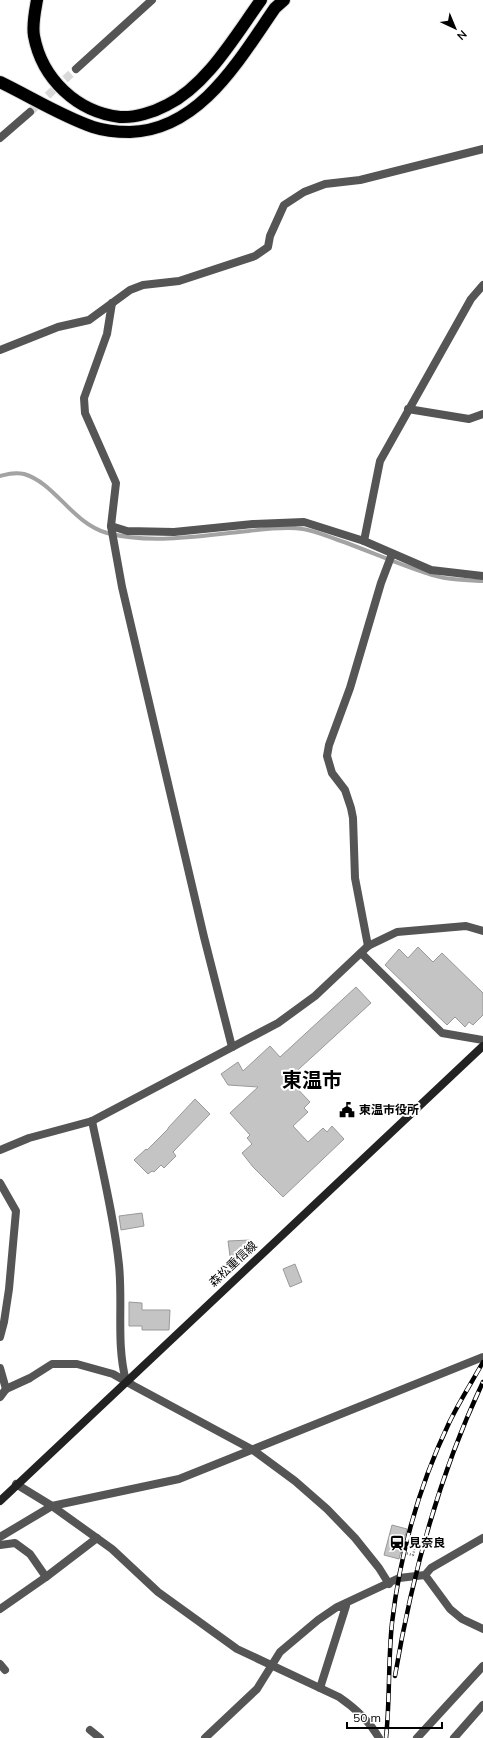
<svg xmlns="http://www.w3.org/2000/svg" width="483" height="1738" font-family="Mulish,'Noto Sans JP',sans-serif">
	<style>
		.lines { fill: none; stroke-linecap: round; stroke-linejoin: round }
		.stream { stroke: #a3a3a3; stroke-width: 4 }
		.building { fill: #c4c4c4; stroke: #999 }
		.street-tunnel { stroke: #d9d9d9; stroke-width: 8; stroke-dasharray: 8 4; stroke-linecap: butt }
		.highway-casing { stroke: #dbdbdb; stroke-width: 14 }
		.path { stroke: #777; stroke-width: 2.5; stroke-dasharray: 1 2; stroke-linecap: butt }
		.street { stroke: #555; stroke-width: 8 }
		.secondary { stroke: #222; stroke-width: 8 }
		.highway { stroke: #000; stroke-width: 12 }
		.rail-casing { stroke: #000; stroke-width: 4.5 }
		.rail { stroke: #fff; stroke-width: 3; stroke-dasharray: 9; stroke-linecap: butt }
		.labels { text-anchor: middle; stroke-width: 4; stroke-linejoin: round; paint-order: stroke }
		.poi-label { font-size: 12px; font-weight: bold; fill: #000; stroke: #fff; text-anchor: start }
		.street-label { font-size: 12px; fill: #000; stroke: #fff }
		.town-label { font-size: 20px; font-weight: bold; fill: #000; stroke: #fff }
	</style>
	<rect width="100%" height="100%" fill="#fff"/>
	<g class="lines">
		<path class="stream" d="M0,476C8,474 15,472 24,474C55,483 72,523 107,533C153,545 203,535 249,531C266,529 286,526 303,529C317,531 330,538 344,542C371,552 398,564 426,573C444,580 464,580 483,581"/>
	</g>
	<g class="building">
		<path d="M418,947L433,962L442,953L483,993V1015L473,1025L469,1022L465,1027L455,1017L447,1025L385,965L399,949L408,958Z"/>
		<path d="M356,987L371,1003L288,1079L310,1102L304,1108L308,1112L293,1126L308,1142L323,1128L327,1132L332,1126L344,1139L283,1197L253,1167L242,1153L252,1144L247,1138L250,1135L230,1113L258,1087L228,1085L221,1074L238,1062L243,1071L270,1046L280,1057Z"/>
		<path d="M195,1099L210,1114L173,1152L176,1156L164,1168L161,1165L154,1172L152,1171L148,1174L134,1160L146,1149L147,1150L168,1129V1128Z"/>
		<path d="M142,1213L144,1226L121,1230L119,1216Z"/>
		<path d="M250,1240L251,1255L230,1256L228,1241Z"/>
		<path d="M295,1264L302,1282L290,1287L283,1269Z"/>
		<path d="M129,1302L142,1303V1310H170L169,1330H142V1326H129Z"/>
		<path d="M392,1525L407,1529L399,1559L384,1555Z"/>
	</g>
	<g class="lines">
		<path class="street-tunnel" d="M30,112L76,69"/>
		<defs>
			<g id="highway">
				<path d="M37,0C35,11 32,25 34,36C42,79 77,112 120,117C135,118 154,112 167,105C207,85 235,36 261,0"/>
				<path d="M0,82C31,97 61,116 93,127C105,131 118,132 130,132C200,130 239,60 275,8L284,0"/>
			</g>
		</defs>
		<use href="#highway" class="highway-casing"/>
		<path class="path" d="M401,1552L413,1555L417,1541"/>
		<g class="street">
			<path d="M76,69L152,0"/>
			<path d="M0,138L30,112"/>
			<path d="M112,303L107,334L84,398L85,413L116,483L111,526L122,587L204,937L232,1047"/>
			<path d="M0,350L58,327L89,320L130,290L143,285L179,281L255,256L268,247L270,236L284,205L304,192L325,184L360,180L483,149"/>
			<path d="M408,409L469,419L483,414"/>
			<path d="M111,526L127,531L174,532L253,524L304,522L364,541L431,570L483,576"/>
			<path d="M364,541L380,461L471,299L483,285"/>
			<path d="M368,946L355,878L353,818L351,808L345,790L332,773L327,756L329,745L350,688L381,583L392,554"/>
			<path d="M361,953L442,1033L483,1040"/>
			<path d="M92,1121C102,1169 114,1217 119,1265C123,1304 116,1344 126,1381"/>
			<path d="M0,1150L29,1138L92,1121L278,1023L315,996L368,946L397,932L466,926L483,931"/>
			<path d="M0,1183L16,1211L9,1289L4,1322L0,1337"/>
			<path d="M0,1368L6,1389L0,1397"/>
			<path d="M6,1389L30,1378L52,1364H77L113,1374L134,1386L253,1450L295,1481L327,1509L355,1538L379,1568L389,1584"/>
			<path d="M16,1484L52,1506L112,1549L158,1592L237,1649L339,1697C355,1708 369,1720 379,1738"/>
			<path d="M0,1537L52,1506L179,1479L483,1357"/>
			<path d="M0,1545L15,1543L30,1554L46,1577L97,1538"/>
			<path d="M425,1575L450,1609L462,1619L483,1629"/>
			<path d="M0,1609L46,1577"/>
			<path d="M0,1664L5,1670"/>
			<path d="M320,1688L346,1606L339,1607"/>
			<path d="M90,1730L100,1738"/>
			<path d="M205,1738L257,1689L280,1652L318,1620L337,1607L399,1578L425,1575L431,1568L483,1538"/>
			<path d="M417,1738L483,1666"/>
			<path d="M454,1738L483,1705"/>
		</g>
		<path class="secondary" d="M0,1501L483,1046"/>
		<use href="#highway" class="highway"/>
		<defs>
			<g id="rail">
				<path d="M395,1676C412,1575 439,1475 483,1382"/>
				<path d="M386,1738C390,1700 388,1661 392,1623C400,1554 419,1486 449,1423C459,1402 472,1382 483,1362"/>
			</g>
		</defs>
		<use href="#rail" class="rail-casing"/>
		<use href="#rail" class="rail"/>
	</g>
	<defs>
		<symbol id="civic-bare" viewBox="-9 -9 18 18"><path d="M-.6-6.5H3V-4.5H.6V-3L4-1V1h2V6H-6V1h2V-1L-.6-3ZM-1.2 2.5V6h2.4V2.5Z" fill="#000" stroke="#fff" stroke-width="2.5" paint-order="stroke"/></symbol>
		<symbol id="station-bare" viewBox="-9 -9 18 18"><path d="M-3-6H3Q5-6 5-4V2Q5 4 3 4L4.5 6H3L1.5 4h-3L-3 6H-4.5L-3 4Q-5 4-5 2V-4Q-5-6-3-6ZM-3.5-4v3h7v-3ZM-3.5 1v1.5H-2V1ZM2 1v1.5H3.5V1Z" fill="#000" stroke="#fff" stroke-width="2.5" paint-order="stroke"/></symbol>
	</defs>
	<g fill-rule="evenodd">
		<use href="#civic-bare" x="336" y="1099" width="22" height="22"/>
		<use href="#station-bare" x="386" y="1532" width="22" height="22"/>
	</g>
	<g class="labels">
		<g class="poi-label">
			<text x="359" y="1114">東温市役所</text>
			<text x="409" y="1547">見奈良</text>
		</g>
		<g class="street-label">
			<text transform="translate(233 1264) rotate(-43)" y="4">森松重信線</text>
		</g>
		<g class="town-label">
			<text x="312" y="1087">東温市</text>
		</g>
	</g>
	<g transform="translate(455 28) rotate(136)" stroke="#ffffff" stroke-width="3" paint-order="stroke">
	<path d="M0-3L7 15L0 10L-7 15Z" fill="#000000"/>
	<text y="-6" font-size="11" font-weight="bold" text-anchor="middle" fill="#000000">N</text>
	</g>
	<path d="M347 1722v6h95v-6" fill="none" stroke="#000000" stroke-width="2"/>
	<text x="353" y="1722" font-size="12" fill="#000000" stroke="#ffffff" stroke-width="3" paint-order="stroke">50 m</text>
</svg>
